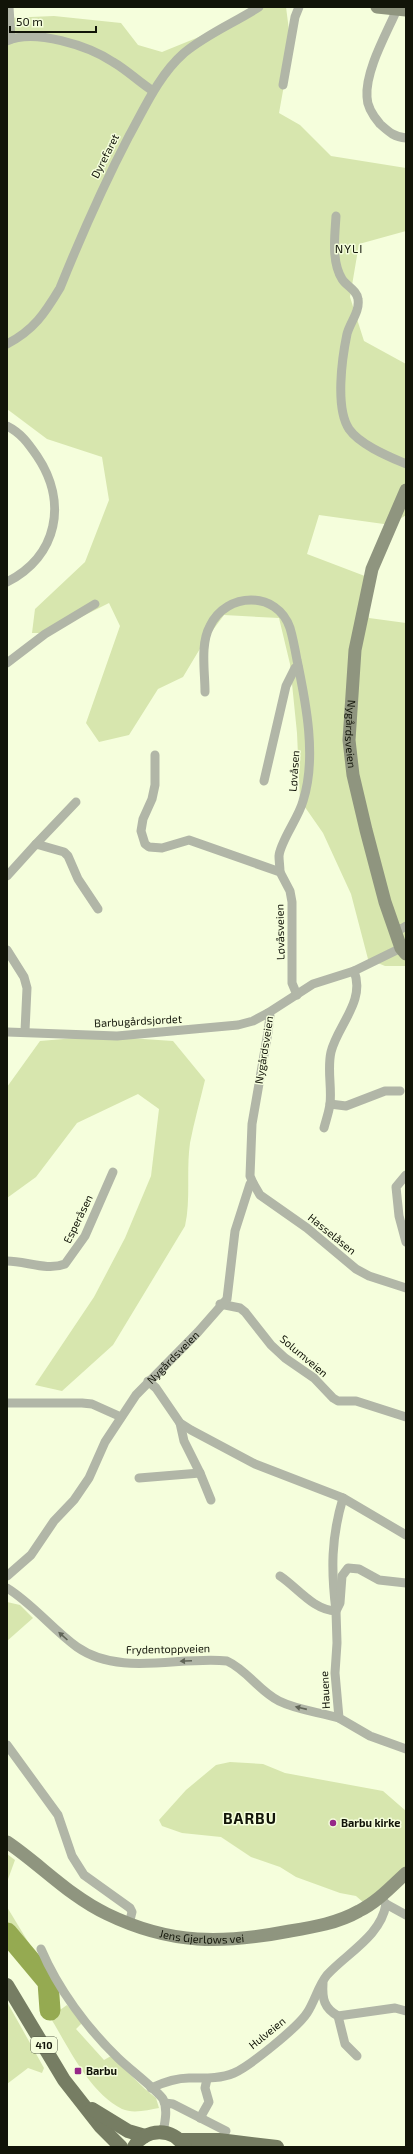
<svg xmlns="http://www.w3.org/2000/svg" width="413" height="2154" font-family="'Exo 2',sans-serif">
	<style>
		.green { fill: #d7e6ae }
		.lines { fill: none; stroke-linecap: round; stroke-linejoin: round }
		.river { stroke: #95aa51; stroke-width: 21 }
		.minor { stroke: #b1b6a7; stroke-width: 9 }
		.secondary { stroke: #8f957f; stroke-width: 13 }
		.primary { stroke: #767d63; stroke-width: 14 }
		.oneway { fill: #616558 }
		.poi-dot { fill: #962888; stroke: #f5fedc; stroke-width: 1.5 }
		.labels { text-anchor: middle; stroke-width: 3; stroke-linejoin: round; paint-order: stroke }
		.shield { fill: #f5fedc; stroke: #555a48; stroke-width: 1 }
		.shield-label { font-size: 10px; font-weight: bold; fill: #111408 }
		.street-label { font-size: 11px; fill: #111408; stroke: #f5fedc }
		.poi-label { font-size: 11px; font-weight: bold; fill: #111408; stroke: #f5fedc; text-anchor: start }
		.neighbourhood-label { font-size: 12px; letter-spacing: 1px; fill: #111408; stroke: #f5fedc }
		.district-label { font-size: 15px; font-weight: bold; letter-spacing: 1px; fill: #111408; stroke: #f5fedc }
	</style>
	<rect width="100%" height="100%" fill="#f5fedc"/>
	<g class="green">
		<path d="M260,7H286L291,46L279,113L300,125L331,156L406,168V231L359,244L350,297L364,341L406,364V515L391,525L319,515L307,554L370,578L369,618L406,623V966H385L368,959L351,894L323,833L300,800L297,733L290,664L279,618L224,615L204,642L183,677L158,689L129,735L99,742L86,723L120,626L109,603L49,633H32L35,609L85,562L109,500L102,457L47,439L7,409V18L54,16L121,23L138,45L162,52L226,26Z"/>
		<path d="M99,1036L173,1041L205,1080C200,1101 194,1122 190,1143C186,1171 191,1199 185,1226L113,1345L62,1391L35,1385L94,1297L125,1238L151,1176L159,1109L138,1094L77,1123L36,1177L7,1198V1087L40,1041Z"/>
		<path d="M7,1602L20,1605L33,1618L7,1641Z"/>
		<path d="M230,1762L263,1764L285,1773L383,1791L406,1811V1866L364,1903L356,1896L340,1893L296,1877L280,1867L251,1857L221,1837L182,1833L162,1826L159,1820L186,1790L216,1765Z"/>
		<path d="M7,1854L15,1860L7,1882Z"/>
		<path d="M7,1907L33,1950H27L7,1924Z"/>
		<path d="M7,2002L44,2068L42,2073L28,2068L7,2084Z"/>
		<path d="M67,2005L82,2023L76,2029L104,2060L111,2056L145,2089L156,2098L159,2108C148,2110 133,2114 122,2109C89,2092 69,2048 50,2017Z"/>
	</g>
	<g class="lines">
		<path class="river" d="M7,1933L48,1982L50,2010"/>
		<g class="minor">
			<path d="M9,7L11,39"/>
			<path d="M398,7C388,31 365,70 367,97C367,107 374,117 380,124C389,132 394,137 406,138"/>
			<path d="M7,41C34,28 89,46 113,62C127,70 139,82 153,91"/>
			<path d="M283,85L295,17L299,7"/>
			<path d="M336,216C335,235 331,261 342,279C346,286 357,290 358,299C360,312 350,322 347,334C342,358 335,408 349,429C360,445 390,457 406,464"/>
			<path d="M7,344C34,330 45,313 60,288C81,236 103,186 129,136C145,107 159,75 184,53C207,34 234,23 259,7"/>
			<path d="M7,426C21,433 28,443 37,456C68,502 58,556 7,582"/>
			<path d="M7,663L45,634L95,604"/>
			<path d="M205,692C205,671 200,644 210,626C226,592 277,590 290,628C293,638 295,649 297,660C306,703 317,758 303,801C299,817 280,842 279,856C279,861 280,867 280,872"/>
			<path d="M155,755V785L152,799L143,819L141,831L145,844L149,847L162,848L189,840L280,872L290,891L292,902V983L297,995"/>
			<path d="M264,781L286,686L295,668L298,667"/>
			<path d="M36,844L76,802"/>
			<path d="M7,876L36,844L64,852L68,856L78,879L98,909"/>
			<path d="M395,928L401,929L406,926"/>
			<path d="M7,950L24,977L27,988L25,1031"/>
			<path d="M7,1032L117,1036L238,1025L253,1021L268,1013L313,984L354,971L401,948"/>
			<path d="M330,1104L346,1106L385,1091H400"/>
			<path d="M324,1128C326,1120 329,1112 330,1104C332,1087 327,1069 331,1052C337,1026 366,1001 354,971"/>
			<path d="M406,1175L396,1187L399,1216L406,1242"/>
			<path d="M253,1183L260,1195L307,1228L356,1269L369,1276L406,1288"/>
			<path d="M7,1261C26,1261 47,1271 65,1264L85,1236L113,1172"/>
			<path d="M220,1304L240,1308L245,1312L271,1345L285,1358L314,1378L333,1398L338,1401H356L406,1417"/>
			<path d="M148,1381L156,1388L180,1423L191,1430L255,1464L343,1498L406,1535"/>
			<path d="M7,1403H82L92,1404L121,1417"/>
			<path d="M180,1423L184,1441L200,1473L211,1500"/>
			<path d="M139,1478L200,1473"/>
			<path id="s1" d="M7,1576L31,1555L54,1521L74,1500L89,1478L105,1442L136,1395L198,1332L227,1299L235,1231L250,1184L253,1183L250,1176L252,1124L268,1032L270,1016L268,1013"/>
			<path d="M280,1576C298,1588 313,1610 336,1611C331,1570 331,1538 343,1498"/>
			<path d="M406,1583L379,1580L359,1569L348,1568L342,1576L340,1603L336,1611L337,1643L335,1673L339,1718L370,1736L406,1749"/>
			<path d="M7,1588C33,1604 52,1629 77,1647C120,1677 178,1656 227,1661C247,1670 259,1691 279,1701C297,1710 319,1712 339,1718"/>
			<path d="M7,1745L58,1815L72,1856L84,1875L130,1908L132,1912L129,1924"/>
			<path d="M382,1899L386,1904L406,1915"/>
			<path d="M41,1949C58,1989 87,2028 118,2058C128,2068 157,2090 163,2099C168,2109 165,2122 163,2132"/>
			<path d="M323,1983C322,1999 324,2008 338,2016L395,2008L406,2011"/>
			<path d="M338,2016L345,2044L357,2056"/>
			<path d="M151,2088C162,2083 177,2078 189,2078C204,2078 220,2079 234,2073C250,2066 298,2027 307,2013C315,2001 318,1986 327,1975C347,1953 381,1936 386,1904"/>
			<path d="M165,2103L173,2104L226,2131"/>
			<path d="M200,2118L209,2102L205,2088L207,2079"/>
		</g>
		<g class="secondary">
			<path d="M377,7L406,10"/>
			<path id="s2" d="M406,490L372,569L355,650L349,740L353,775L366,830L385,902L401,948L406,954"/>
			<path id="s3" d="M7,1842C41,1865 69,1896 107,1914C171,1945 223,1944 290,1931C314,1927 338,1923 359,1911C377,1902 391,1887 406,1873"/>
		</g>
		<g class="primary">
			<path d="M7,1985L64,2080L100,2126L121,2147"/>
			<path d="M92,2109L128,2131L145,2136"/>
			<path d="M179,2140H219L277,2147"/>
			<path d="M134,2147C145,2128 173,2127 185,2147"/>
		</g>
	</g>
	<defs><path id="oneway-solid" d="M-6-.8H1V-3.2L6.5 0L1 3.2V.8H-6Z"/></defs>
	<g class="oneway">
		<use href="#oneway-solid" transform="translate(63 1636) rotate(-138)"/>
		<use href="#oneway-solid" transform="translate(186 1661) rotate(178)"/>
		<use href="#oneway-solid" transform="translate(301 1708) rotate(-167)"/>
	</g>
	<g class="poi-dot">
		<circle cx="333" cy="1823" r="4"/>
		<rect x="74" y="2067" width="8" height="8" rx="2"/>
	</g>
	<g class="labels">
		<rect class="shield" x="31" y="2037" width="26" height="16" rx="3"/>
		<g class="shield-label">
			<text x="44" y="2049">410</text>
		</g>
		<g class="street-label">
			<text transform="translate(105 156) rotate(-63)" y="4">Dyrefaret</text>
			<text dy="4" stroke="none"><textPath href="#s2" startOffset="253">Nygårdsveien</textPath></text>
			<text transform="translate(294 771) rotate(-86)" y="4">Løvåsen</text>
			<text transform="translate(280 932) rotate(-91)" y="4">Løvåsveien</text>
			<text transform="translate(138 1021) rotate(-3)" y="4">Barbugårdsjordet</text>
			<text transform="translate(264 1050) rotate(-81)" y="4">Nygårdsveien</text>
			<text transform="translate(78 1219) rotate(-64)" y="4">Esperåsen</text>
			<text transform="translate(332 1234) rotate(39)" y="4">Hasselåsen</text>
			<text transform="translate(304 1356) rotate(40)" y="4">Solumveien</text>
			<text dy="4" stroke="none"><textPath href="#s1" startOffset="277">Nygårdsveien</textPath></text>
			<text transform="translate(168 1649) rotate(-1)" y="4">Frydentoppveien</text>
			<text transform="translate(325 1690) rotate(-93)" y="4">Hauene</text>
			<text dy="4" stroke="none"><textPath href="#s3" startOffset="222">Jens Gjerløws vei</textPath></text>
			<text transform="translate(267 2033) rotate(-39)" y="4">Hulveien</text>
		</g>
		<g class="poi-label">
			<text x="341" y="1827">Barbu kirke</text>
			<text x="86" y="2075">Barbu</text>
		</g>
		<g class="neighbourhood-label">
			<text x="349" y="253">NYLI</text>
		</g>
		<g class="district-label">
			<text x="250" y="1824">BARBU</text>
		</g>
	</g>
	<rect width="413" height="2154" fill="none" stroke="#111408" stroke-width="16"/>
	<path d="M10 26v6h86v-6" fill="none" stroke="#111408" stroke-width="2"/>
	<text x="16" y="26" font-size="12" fill="#111408" stroke="#f5fedc" stroke-width="3" paint-order="stroke">50 m</text>
</svg>
